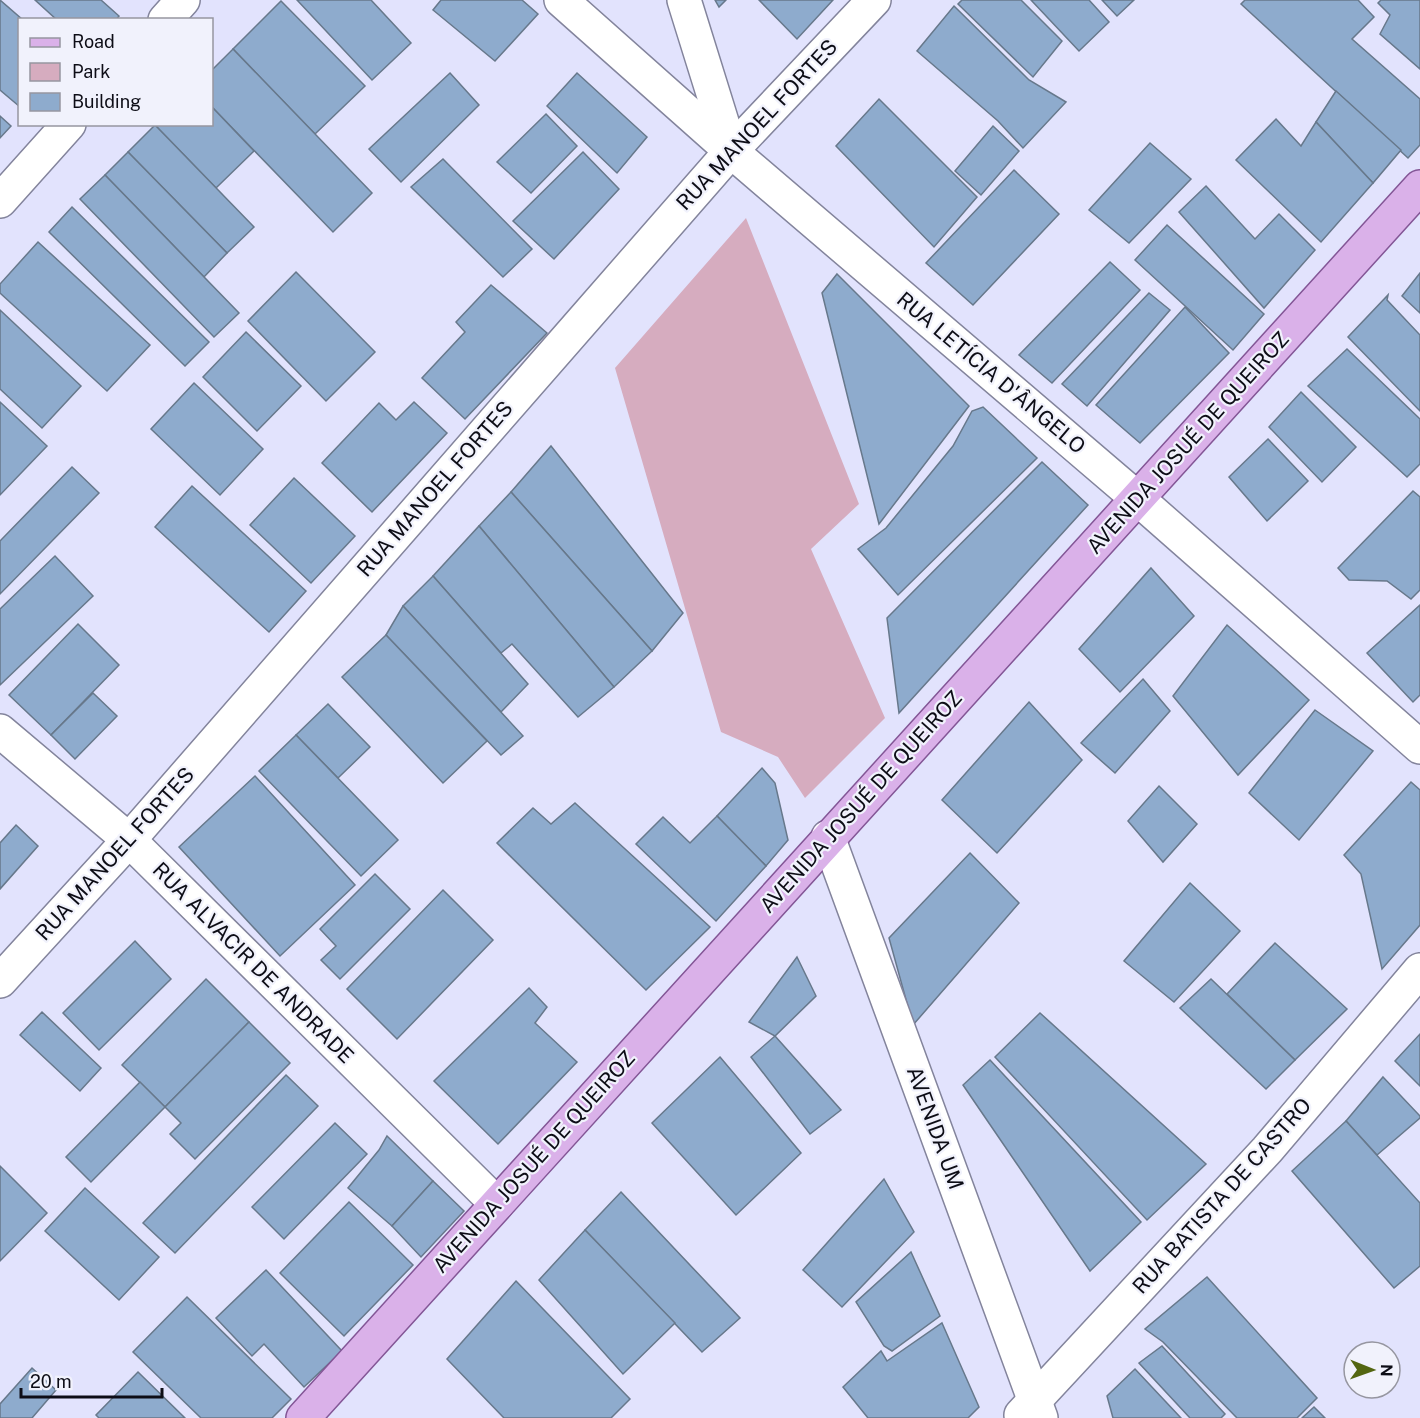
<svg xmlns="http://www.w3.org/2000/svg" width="1420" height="1418" font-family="'Public Sans',sans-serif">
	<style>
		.green { fill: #d6acbf }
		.building { fill: #8eabcd; stroke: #67788b; stroke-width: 1.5 }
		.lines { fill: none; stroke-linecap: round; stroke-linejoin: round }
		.minor-casing { stroke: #83849c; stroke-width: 36 }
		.primary-casing { stroke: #835696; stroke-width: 36 }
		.minor { stroke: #fff; stroke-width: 33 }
		.primary { stroke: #dab1e9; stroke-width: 33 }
		.labels { text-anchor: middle; stroke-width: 4.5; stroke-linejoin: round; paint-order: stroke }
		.street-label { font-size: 21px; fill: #0d0d16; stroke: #f1f2fc }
	</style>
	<rect width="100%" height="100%" fill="#e2e3fd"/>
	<path class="green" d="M746,218L859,504L811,549L885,718L805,798L778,757L721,732L615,368Z"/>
	<g class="building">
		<path d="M0,0L23,20H20V107L0,90Z"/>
		<path d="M35,0H101L119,16L116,20H57Z"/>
		<path d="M297,0H371L411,43L372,80Z"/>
		<path d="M441,0H522L538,14L495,61L433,10Z"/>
		<path d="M715,0H726L719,7Z"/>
		<path d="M759,0H833L797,39Z"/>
		<path d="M962,0H1021L1062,41L1033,77L958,4Z"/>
		<path d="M1031,0H1089L1109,22L1079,51Z"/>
		<path d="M1102,0H1134L1117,16Z"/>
		<path d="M1245,0H1358L1374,17L1352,39L1420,99V145L1408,158L1241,4Z"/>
		<path d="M1381,0H1420V69L1380,34L1390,15L1378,3Z"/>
		<path d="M281,1L365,86L315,134L233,49Z"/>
		<path d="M954,6L1029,80L1066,102L1023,148L998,121L917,51Z"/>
		<path d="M233,49L372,193L333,232L212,107V70Z"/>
		<path d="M450,73L479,105L401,182L369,149Z"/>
		<path d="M577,73L647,137L617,173L547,106Z"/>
		<path d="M1336,91L1401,150L1373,183L1316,122Z"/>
		<path d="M879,99L977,197L934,247L836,146Z"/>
		<path d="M212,107L254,151L216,188L155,125L212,124Z"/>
		<path d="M546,114L577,146L531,193L497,162Z"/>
		<path d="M0,116L11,126L0,138Z"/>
		<path d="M1276,119L1301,146L1316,122L1373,183L1321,242L1236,160Z"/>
		<path d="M155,125L254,227L227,253L128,152Z"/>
		<path d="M993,126L1019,151L981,195L955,171Z"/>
		<path d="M1150,143L1191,179L1129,243L1089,210Z"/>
		<path d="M128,152L227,253L204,277L105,175Z"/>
		<path d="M583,152L619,189L554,259L513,221Z"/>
		<path d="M443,159L532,249L503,277L411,187Z"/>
		<path d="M1014,170L1059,214L973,305L926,263Z"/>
		<path d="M105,175L239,313L214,337L80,199Z"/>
		<path d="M1206,186L1255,239L1279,214L1315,250L1264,308L1179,212Z"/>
		<path d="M72,207L209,342L185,366L49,232Z"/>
		<path d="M1167,225L1264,314L1233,350L1135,260Z"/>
		<path d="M38,242L150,345L107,391L0,293V284Z"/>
		<path d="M1110,262L1140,290L1052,383L1019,355Z"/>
		<path d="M296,272L375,352L326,401L248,321Z"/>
		<path d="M1420,273V313L1402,296Z"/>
		<path d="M837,274L969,406L879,524L822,293Z"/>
		<path d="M491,285L547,333L465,419L422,378L465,332L456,322Z"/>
		<path d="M1149,293L1170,310L1087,406L1062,384Z"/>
		<path d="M1388,295L1387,300L1420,335V411L1348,337Z"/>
		<path d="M1185,307L1229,353L1140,443L1096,405Z"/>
		<path d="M0,310L81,386L42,428L0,389Z"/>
		<path d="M246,332L301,386L257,431L203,377Z"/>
		<path d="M1347,349L1420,419V464L1407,477L1308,386Z"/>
		<path d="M194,383L263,449L220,495L151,429Z"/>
		<path d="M1301,392L1356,447L1322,482L1269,427Z"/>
		<path d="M0,402L47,446L0,495Z"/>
		<path d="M414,402L447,433L372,512L322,463L379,403L396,420Z"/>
		<path d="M983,407L1037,458L898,595L858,549L886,528L953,446L972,411Z"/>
		<path d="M1268,439L1308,481L1267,521L1229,477Z"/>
		<path d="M551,446L683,613L652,651L511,492Z"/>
		<path d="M1042,462L1088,505L899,713L887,618Z"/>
		<path d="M72,467L99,493L0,594V541Z"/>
		<path d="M294,478L355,536L311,583L250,525Z"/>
		<path d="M192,486L306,591L269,632L155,527Z"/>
		<path d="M1413,491L1420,497V590L1411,599L1387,581L1349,580L1338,568Z"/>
		<path d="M511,492L652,651L614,687L479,526Z"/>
		<path d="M479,526L614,687L578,717L512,644L501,653L433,576Z"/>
		<path d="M55,556L93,596L0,685V609Z"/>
		<path d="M1151,568L1194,616L1120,692L1079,649Z"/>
		<path d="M433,576L528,684L501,712L403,606Z"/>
		<path d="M1420,605V695L1413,702L1367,653Z"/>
		<path d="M403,606L523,736L501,755L386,635Z"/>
		<path d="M78,624L119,665L51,735L9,695Z"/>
		<path d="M1227,625L1309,700L1238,775L1173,696Z"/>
		<path d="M386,635L487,741L443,783L342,677Z"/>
		<path d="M1143,679L1170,711L1115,773L1081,743Z"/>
		<path d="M93,693L117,716L75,759L51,735Z"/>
		<path d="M1029,702L1082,760L997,853L942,800Z"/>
		<path d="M328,704L370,747L338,778L296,735Z"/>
		<path d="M1315,710L1373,751L1299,840L1249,793Z"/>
		<path d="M296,735L398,840L361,876L259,771Z"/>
		<path d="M762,768L775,783L788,840L766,866L717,816Z"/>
		<path d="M255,776L355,885L280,956L179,847Z"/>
		<path d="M1411,782L1420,790V925L1382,969L1361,874L1344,855Z"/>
		<path d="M1159,786L1197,824L1163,862L1128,821Z"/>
		<path d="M575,803L710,927L646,990L497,843L533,808L551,824Z"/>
		<path d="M717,816L766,866L716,921L636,844L663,817L690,843Z"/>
		<path d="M16,825L38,846L0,889V843Z"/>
		<path d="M970,853L1019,903L913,1025L889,938Z"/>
		<path d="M375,874L410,909L340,979L321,960L336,946L320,929Z"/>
		<path d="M1190,883L1240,931L1174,1002L1124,961Z"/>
		<path d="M443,890L493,940L397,1039L347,989Z"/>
		<path d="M135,941L171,979L99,1050L63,1013Z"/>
		<path d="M1275,943L1347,1009L1295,1060L1227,994Z"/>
		<path d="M797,957L816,996L775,1036L749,1022Z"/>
		<path d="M206,979L249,1022L165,1107L122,1065Z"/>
		<path d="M1211,979L1295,1060L1266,1089L1180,1008Z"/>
		<path d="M529,988L547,1007L535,1023L577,1062L498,1144L434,1081Z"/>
		<path d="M42,1012L101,1068L80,1091L20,1035Z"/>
		<path d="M1040,1013L1206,1164L1147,1220L995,1057Z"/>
		<path d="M249,1022L290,1063L195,1159L170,1134L181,1123L165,1107Z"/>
		<path d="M1420,1034V1086L1395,1061Z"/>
		<path d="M775,1036L841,1110L810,1134L751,1057Z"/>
		<path d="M720,1057L801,1153L736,1215L652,1123Z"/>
		<path d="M990,1060L1141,1222L1090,1271L963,1085Z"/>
		<path d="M286,1075L318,1106L175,1253L143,1223Z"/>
		<path d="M1383,1077L1420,1116V1118L1377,1155L1346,1121Z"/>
		<path d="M140,1082L165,1107L91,1182L66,1157Z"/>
		<path d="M1346,1121L1420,1203V1266L1394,1288L1292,1171Z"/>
		<path d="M335,1123L367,1154L284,1239L252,1207Z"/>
		<path d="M387,1136L433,1181L392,1226L348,1188L379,1150Z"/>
		<path d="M0,1166L47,1213L0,1261Z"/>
		<path d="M884,1179L914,1232L842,1307L803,1270Z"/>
		<path d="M433,1181L464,1211L421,1257L392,1226Z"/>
		<path d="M85,1188L159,1257L119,1300L45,1231Z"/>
		<path d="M621,1192L740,1318L702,1352L585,1230Z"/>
		<path d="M349,1202L413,1265L344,1336L280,1273Z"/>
		<path d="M585,1230L675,1323L623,1374L539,1280Z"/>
		<path d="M911,1252L940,1316L892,1351L884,1346L856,1302Z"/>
		<path d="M266,1270L342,1351L304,1387L264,1344L252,1356L216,1318Z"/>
		<path d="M1207,1277L1317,1398L1297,1418H1237L1163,1342L1145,1329Z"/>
		<path d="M516,1281L630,1399L611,1418H504L447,1359Z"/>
		<path d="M187,1297L291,1399L272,1418H201L133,1352Z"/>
		<path d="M942,1323L979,1407L968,1418H868L843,1387L881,1351L887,1361Z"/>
		<path d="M1162,1346L1225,1414L1221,1418H1190L1139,1363Z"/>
		<path d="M32,1368L56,1390L32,1418H0V1404Z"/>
		<path d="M1135,1369L1181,1418H1113L1107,1396Z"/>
		<path d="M138,1372L185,1418H99L96,1415Z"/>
		<path d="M1314,1407L1325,1418H1302Z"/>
	</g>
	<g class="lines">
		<defs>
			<g id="minor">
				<path d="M561,0L731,151L1138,499L1420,747"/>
				<path d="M684,0L731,151"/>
				<path d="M165,20L183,0"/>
				<path d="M0,201L69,124"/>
				<path d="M0,731L129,840L497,1204"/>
				<path d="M828,837L1041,1418"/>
				<path d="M0,981L129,840L731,151L874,0"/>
				<path d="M1021,1415L1267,1150L1420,970"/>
			</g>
			<path id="primary" d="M303,1418L1420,187"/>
		</defs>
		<use href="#minor" class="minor-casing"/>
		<use href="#primary" class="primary-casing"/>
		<use href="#minor" class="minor"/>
		<use href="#primary" class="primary"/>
	</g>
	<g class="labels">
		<g class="street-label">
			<text transform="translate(757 125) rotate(-47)" y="7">RUA MANOEL FORTES</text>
			<text transform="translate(991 373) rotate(40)" y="7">RUA LETÍCIA D'ÂNGELO</text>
			<text transform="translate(1188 443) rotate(-48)" y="7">AVENIDA JOSUÉ DE QUEIROZ</text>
			<text transform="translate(435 489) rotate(-49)" y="7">RUA MANOEL FORTES</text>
			<text transform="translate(861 802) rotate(-48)" y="7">AVENIDA JOSUÉ DE QUEIROZ</text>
			<text transform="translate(115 854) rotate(-48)" y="7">RUA MANOEL FORTES</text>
			<text transform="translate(253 963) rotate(45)" y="7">RUA ALVACIR DE ANDRADE</text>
			<text transform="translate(935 1128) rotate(70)" y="7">AVENIDA UM</text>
			<text transform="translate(534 1162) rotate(-48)" y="7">AVENIDA JOSUÉ DE QUEIROZ</text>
			<text transform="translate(1222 1196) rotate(-48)" y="7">RUA BATISTA DE CASTRO</text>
		</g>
	</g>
	<rect x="18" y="18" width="195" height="108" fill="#f1f2fc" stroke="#9696a0" stroke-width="1.5"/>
	<rect x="30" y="38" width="30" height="9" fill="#dab1e9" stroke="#9696a0" stroke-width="1.5"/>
	<text x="72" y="48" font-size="18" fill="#0d0d16">Road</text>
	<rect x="30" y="63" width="30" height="18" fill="#d6acbf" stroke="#9696a0" stroke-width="1.5"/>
	<text x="72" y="78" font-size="18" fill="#0d0d16">Park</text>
	<rect x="30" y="93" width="30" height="18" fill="#8eabcd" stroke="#9696a0" stroke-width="1.5"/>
	<text x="72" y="108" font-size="18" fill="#0d0d16">Building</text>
	<g transform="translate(1372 1370) rotate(91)"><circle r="28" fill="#f1f2fc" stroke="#9696a0" stroke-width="1.5"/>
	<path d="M0-4.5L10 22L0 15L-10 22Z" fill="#536611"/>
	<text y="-9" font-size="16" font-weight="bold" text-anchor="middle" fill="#0d0d16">N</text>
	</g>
	<path d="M21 1388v9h141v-9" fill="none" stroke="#0d0d16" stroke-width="3"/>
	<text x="30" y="1388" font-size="18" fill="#0d0d16" stroke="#f1f2fc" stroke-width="4.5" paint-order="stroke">20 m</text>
</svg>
